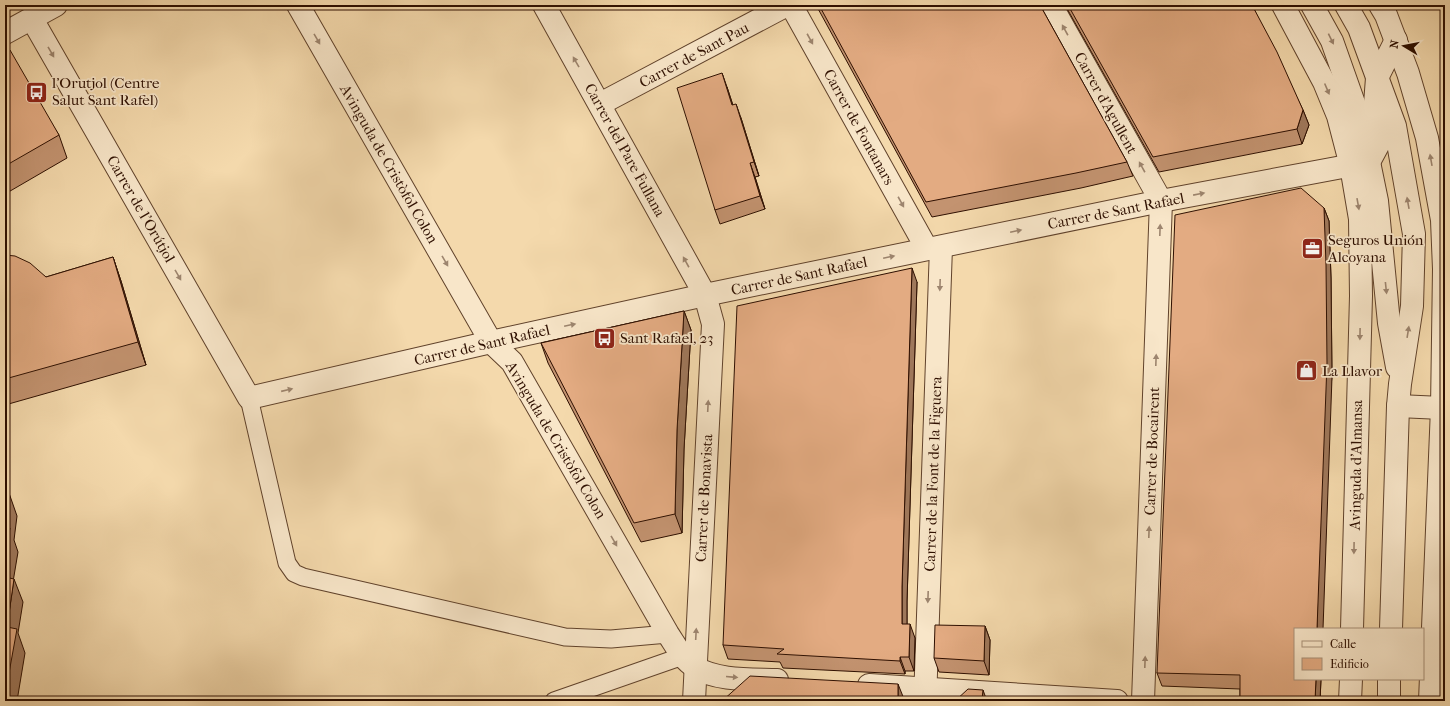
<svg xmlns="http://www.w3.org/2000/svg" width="1450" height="706" font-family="'IM FELL French Canon',serif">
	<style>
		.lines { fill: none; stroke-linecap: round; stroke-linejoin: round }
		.service-casing { stroke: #60422b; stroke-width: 19 }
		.minor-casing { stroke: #60422b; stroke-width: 24 }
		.tertiary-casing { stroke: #60422b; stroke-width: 24 }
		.service { stroke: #f8e6c9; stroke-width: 17 }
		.minor { stroke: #f8e6c9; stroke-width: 22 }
		.tertiary { stroke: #f8e6c9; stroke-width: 22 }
		.wall { fill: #c39370; stroke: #2e0f00 }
		.shaded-wall { fill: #9f785b; stroke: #2e0f00 }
		.building { fill: #e3ab82; stroke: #2e0f00 }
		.oneway { fill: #9d856f }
		.labels { text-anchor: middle; stroke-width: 3.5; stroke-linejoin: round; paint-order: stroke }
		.street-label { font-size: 15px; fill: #2e0f00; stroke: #f8e6c9 }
		.poi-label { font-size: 15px; fill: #2e0f00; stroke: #f8e6c9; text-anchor: start }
	</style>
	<rect width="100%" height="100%" fill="#f4d9ac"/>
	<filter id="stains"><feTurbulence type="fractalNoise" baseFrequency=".005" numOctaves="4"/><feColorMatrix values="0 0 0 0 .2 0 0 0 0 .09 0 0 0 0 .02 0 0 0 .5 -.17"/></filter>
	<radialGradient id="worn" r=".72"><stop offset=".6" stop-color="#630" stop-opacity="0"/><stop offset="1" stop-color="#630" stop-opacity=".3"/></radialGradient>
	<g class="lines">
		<defs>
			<g id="service">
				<path d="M249,398L287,563L294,573L303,577L565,637L611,639L668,634"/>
				<path d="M554,701L683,656"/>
			</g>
			<g id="minor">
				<path d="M298,5L491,342L512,362L668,634C676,646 683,660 695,667C716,681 752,679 777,680"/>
				<path d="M544,5L705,295L713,324L694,701"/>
				<path d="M791,5L927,249"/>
				<path d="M1051,5L1161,201L1143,701"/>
				<path d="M1283,5L1324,82L1338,116L1351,166L1360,219L1361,296L1352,629"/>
				<path d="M1380,5L1386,15L1408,73L1427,138L1442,220L1444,269L1442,408L1430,701"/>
				<path d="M32,19L249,398L491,342L705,295L1161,201L1369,162L1383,136L1375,104L1377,78L1396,40"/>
				<path d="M5,33L56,5"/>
				<path d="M600,104L787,5"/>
				<path d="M1398,406L1442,408"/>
				<path d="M869,685L1117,701"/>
				<path d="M925,701L941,247"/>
				<path d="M1350,701L1351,679"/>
			</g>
			<g id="tertiary">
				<path d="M1312,5L1332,41L1361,123L1377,201L1389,323L1397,367"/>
				<path d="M1346,5L1359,28L1395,126L1414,234L1412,306L1400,384L1398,406L1391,629"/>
				<path d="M1389,701V679"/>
			</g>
		</defs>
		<use href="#service" class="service-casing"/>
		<use href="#minor" class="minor-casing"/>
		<use href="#tertiary" class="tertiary-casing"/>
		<use href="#service" class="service"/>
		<use href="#minor" class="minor"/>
		<use href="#tertiary" class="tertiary"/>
	</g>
	<g class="wall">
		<path d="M816,5H1040L1127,162L1133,176L1081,188L932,217Z"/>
		<path d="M1065,5H1252L1303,110L1309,125L1302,144L1159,172Z"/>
		<path d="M5,54L59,135L67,158L5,194Z"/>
		<path d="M727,87L733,105L741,118L759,176L755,177L765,209L720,224L715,210Z"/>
		<path d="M1324,208L1329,221L1331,278L1332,377L1295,679H1321L1320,701H1240V689L1162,686L1157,673Z"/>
		<path d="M5,255L46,277L113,257L121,281L146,365L5,405Z"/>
		<path d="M917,282L907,601V624L915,638L914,671H905V674L783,668L780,662L728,659L723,645Z"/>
		<path d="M684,311L691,330L684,449L682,533L641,542L548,363L541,343Z"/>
		<path d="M985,626L990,640L989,675L939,672L934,658Z"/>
	</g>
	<g class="shaded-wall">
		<path d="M722,73L727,87L737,119L732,105Z"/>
		<path d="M736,104L741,118L759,176L754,162Z"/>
		<path d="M1303,110L1309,125L1302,144L1297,129Z"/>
		<path d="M750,163L755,177L765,209L760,196Z"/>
		<path d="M1324,208L1329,221L1331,278L1332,377L1323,629H1317Z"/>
		<path d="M113,257L121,281L146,365L138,342Z"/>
		<path d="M912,268L917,282L907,601V638L902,624V587Z"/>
		<path d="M684,311L691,330L684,449L682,533L675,514L677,430Z"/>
		<path d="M9,493L17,516L14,540L18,552L10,600L5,587V520Z"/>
		<path d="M14,579L23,602L18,633L25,653L17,701H5L7,627Z"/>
		<path d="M910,624L915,638L914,671L909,657Z"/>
		<path d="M985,626L990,640L989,675L984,661Z"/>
		<path d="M900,657L905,671V674L900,661Z"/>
		<path d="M1316,679H1321L1320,701H1315Z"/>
		<path d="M898,684L904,699V701H898Z"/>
		<path d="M983,690L987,701L982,700Z"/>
	</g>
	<g class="building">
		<path d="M819,5H1040L1127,162L1076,173L926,202Z"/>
		<path d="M1068,5H1252L1277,52L1303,110L1297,129L1153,157Z"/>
		<path d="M10,50L59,135L5,166V54Z"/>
		<path d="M722,73L732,105L736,104L754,162L750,163L760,196L715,210L677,88Z"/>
		<path d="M1301,188L1324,208L1326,265L1327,363L1317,629H1295V679H1316L1315,701H1240V675L1157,673L1175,215Z"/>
		<path d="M5,255L15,256L30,263L46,277L113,257L138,342L5,379Z"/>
		<path d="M912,268L902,587V624H910L909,657H900V661L777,654L784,649L723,645L737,306Z"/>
		<path d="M684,311L677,430L675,514L634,523L541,343Z"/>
		<path d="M5,492L9,493L5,520Z"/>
		<path d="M5,528H10L5,556Z"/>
		<path d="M5,577L14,579L7,627L17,629L5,695Z"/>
		<path d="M935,625L985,626L984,661L934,658Z"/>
		<path d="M750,676L898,684V701H722Z"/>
		<path d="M968,689L983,690L982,700L992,701H955Z"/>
	</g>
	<defs><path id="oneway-solid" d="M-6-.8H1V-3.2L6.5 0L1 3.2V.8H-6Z"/></defs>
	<g class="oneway">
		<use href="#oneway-solid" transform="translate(1065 30) rotate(-119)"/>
		<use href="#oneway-solid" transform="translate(317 39) rotate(60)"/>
		<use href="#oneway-solid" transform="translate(810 39) rotate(61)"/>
		<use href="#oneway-solid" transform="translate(1331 39) rotate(64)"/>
		<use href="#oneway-solid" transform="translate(51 52) rotate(60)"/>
		<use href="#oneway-solid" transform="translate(576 62) rotate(-120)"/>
		<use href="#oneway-solid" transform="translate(1327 89) rotate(67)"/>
		<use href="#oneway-solid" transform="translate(1431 160) rotate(-100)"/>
		<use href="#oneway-solid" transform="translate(1142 167) rotate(-119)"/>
		<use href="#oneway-solid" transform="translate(1199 194) rotate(-11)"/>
		<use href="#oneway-solid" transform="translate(901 202) rotate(61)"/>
		<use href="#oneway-solid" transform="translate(1408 203) rotate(-100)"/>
		<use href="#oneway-solid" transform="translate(1358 204) rotate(80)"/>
		<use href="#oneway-solid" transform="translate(1160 230) rotate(-88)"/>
		<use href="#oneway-solid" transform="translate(1016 231) rotate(-12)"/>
		<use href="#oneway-solid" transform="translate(889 257) rotate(-12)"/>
		<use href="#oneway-solid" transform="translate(445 261) rotate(60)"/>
		<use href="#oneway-solid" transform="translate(686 262) rotate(-119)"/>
		<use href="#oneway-solid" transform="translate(178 275) rotate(60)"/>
		<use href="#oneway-solid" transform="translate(940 285) rotate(92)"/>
		<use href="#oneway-solid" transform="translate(1386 288) rotate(84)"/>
		<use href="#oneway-solid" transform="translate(570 325) rotate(-12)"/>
		<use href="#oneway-solid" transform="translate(1408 332) rotate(-81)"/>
		<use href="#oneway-solid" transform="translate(1360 334) rotate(91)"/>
		<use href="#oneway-solid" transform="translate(1156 360) rotate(-88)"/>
		<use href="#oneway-solid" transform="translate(287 390) rotate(-13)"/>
		<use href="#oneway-solid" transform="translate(708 406) rotate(-87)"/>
		<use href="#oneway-solid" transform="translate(1149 532) rotate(-88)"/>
		<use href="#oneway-solid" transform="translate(614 541) rotate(60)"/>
		<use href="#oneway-solid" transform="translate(1354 548) rotate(91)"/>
		<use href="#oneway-solid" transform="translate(928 597) rotate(92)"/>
		<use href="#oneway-solid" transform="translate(696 634) rotate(-87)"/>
		<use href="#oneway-solid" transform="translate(1145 662) rotate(-88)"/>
		<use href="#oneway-solid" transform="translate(732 677) rotate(5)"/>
	</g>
	<defs>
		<symbol id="bus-square" viewBox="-11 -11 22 22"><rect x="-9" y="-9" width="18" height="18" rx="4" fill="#8f2418" stroke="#f8e6c9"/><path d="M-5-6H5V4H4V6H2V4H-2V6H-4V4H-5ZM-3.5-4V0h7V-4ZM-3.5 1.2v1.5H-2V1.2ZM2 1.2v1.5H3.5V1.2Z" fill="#fff"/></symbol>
		<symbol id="office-square" viewBox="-11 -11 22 22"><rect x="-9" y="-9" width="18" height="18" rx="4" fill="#8f2418" stroke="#f8e6c9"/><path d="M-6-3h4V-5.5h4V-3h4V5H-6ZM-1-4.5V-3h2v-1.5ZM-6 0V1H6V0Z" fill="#fff"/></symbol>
		<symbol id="shop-square" viewBox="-11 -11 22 22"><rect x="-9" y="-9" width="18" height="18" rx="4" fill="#8f2418" stroke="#f8e6c9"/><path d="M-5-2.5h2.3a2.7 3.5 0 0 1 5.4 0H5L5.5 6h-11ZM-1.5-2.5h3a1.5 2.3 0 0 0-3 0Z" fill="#fff"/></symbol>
	</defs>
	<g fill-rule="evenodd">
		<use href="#bus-square" x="24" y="80" width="25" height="25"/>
		<use href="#office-square" x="1300" y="236" width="25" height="25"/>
		<use href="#bus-square" x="592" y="326" width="25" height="25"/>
		<use href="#shop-square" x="1294" y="358" width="25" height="25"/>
	</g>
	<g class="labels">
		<g class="street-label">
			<text transform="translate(694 55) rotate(-28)" y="5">Carrer de Sant Pau</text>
			<text transform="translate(1106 103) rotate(61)" y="5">Carrer d'Agullent</text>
			<text transform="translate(859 127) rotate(61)" y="5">Carrer de Fontanars</text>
			<text transform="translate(625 150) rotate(61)" y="5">Carrer del Pare Fullana</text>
			<text transform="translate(389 164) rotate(60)" y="5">Avinguda de Cristòfol Colon</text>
			<text transform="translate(141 209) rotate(60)" y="5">Carrer de l'Orútjol</text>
			<text transform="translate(1116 211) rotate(-11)" y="5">Carrer de Sant Rafael</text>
			<text transform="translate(799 276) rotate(-12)" y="5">Carrer de Sant Rafael</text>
			<text transform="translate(482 345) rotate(-13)" y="5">Carrer de Sant Rafael</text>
			<text transform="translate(556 440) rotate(59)" y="5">Avinguda de Cristòfol Colon</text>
			<text transform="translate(1152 451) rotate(-88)" y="5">Carrer de Bocairent</text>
			<text transform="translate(1356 465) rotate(-89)" y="5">Avinguda d'Almansa</text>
			<text transform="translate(933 474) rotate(-88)" y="5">Carrer de la Font de la Figuera</text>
			<text transform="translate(704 498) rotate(-87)" y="5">Carrer de Bonavista</text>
		</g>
		<g class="poi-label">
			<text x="52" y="88">l'Orutjol (Centre<tspan x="52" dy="17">Salut Sant Rafel)</tspan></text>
			<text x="1328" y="245">Seguros Unión<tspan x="1328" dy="17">Alcoyana</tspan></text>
			<text x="620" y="343">Sant Rafael, 23</text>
			<text x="1322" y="376">La Llavor</text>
		</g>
	</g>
	<rect width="1450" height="706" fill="none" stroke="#f4d9ac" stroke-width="20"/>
	<rect x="6" y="6" width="1438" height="694" fill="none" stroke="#2e0f00" stroke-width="2"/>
	<rect x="10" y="10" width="1430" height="686" fill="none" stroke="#2e0f00"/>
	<rect x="1294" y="628" width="130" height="52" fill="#f8e6c9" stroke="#a79079"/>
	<rect x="1302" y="641" width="20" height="6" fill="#f8e6c9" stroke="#a79079"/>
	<text x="1330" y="648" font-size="12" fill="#2e0f00">Calle</text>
	<rect x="1302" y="658" width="20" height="12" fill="#e3ab82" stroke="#a79079"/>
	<text x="1330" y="668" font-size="12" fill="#2e0f00">Edificio</text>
	<g transform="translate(1404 46) rotate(280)" stroke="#f8e6c9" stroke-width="3" paint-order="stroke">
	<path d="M0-3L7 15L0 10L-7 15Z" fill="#2e0f00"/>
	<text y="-6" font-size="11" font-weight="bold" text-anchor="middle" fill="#2e0f00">N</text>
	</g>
	<rect width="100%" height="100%" filter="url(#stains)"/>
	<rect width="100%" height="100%" fill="url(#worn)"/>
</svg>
